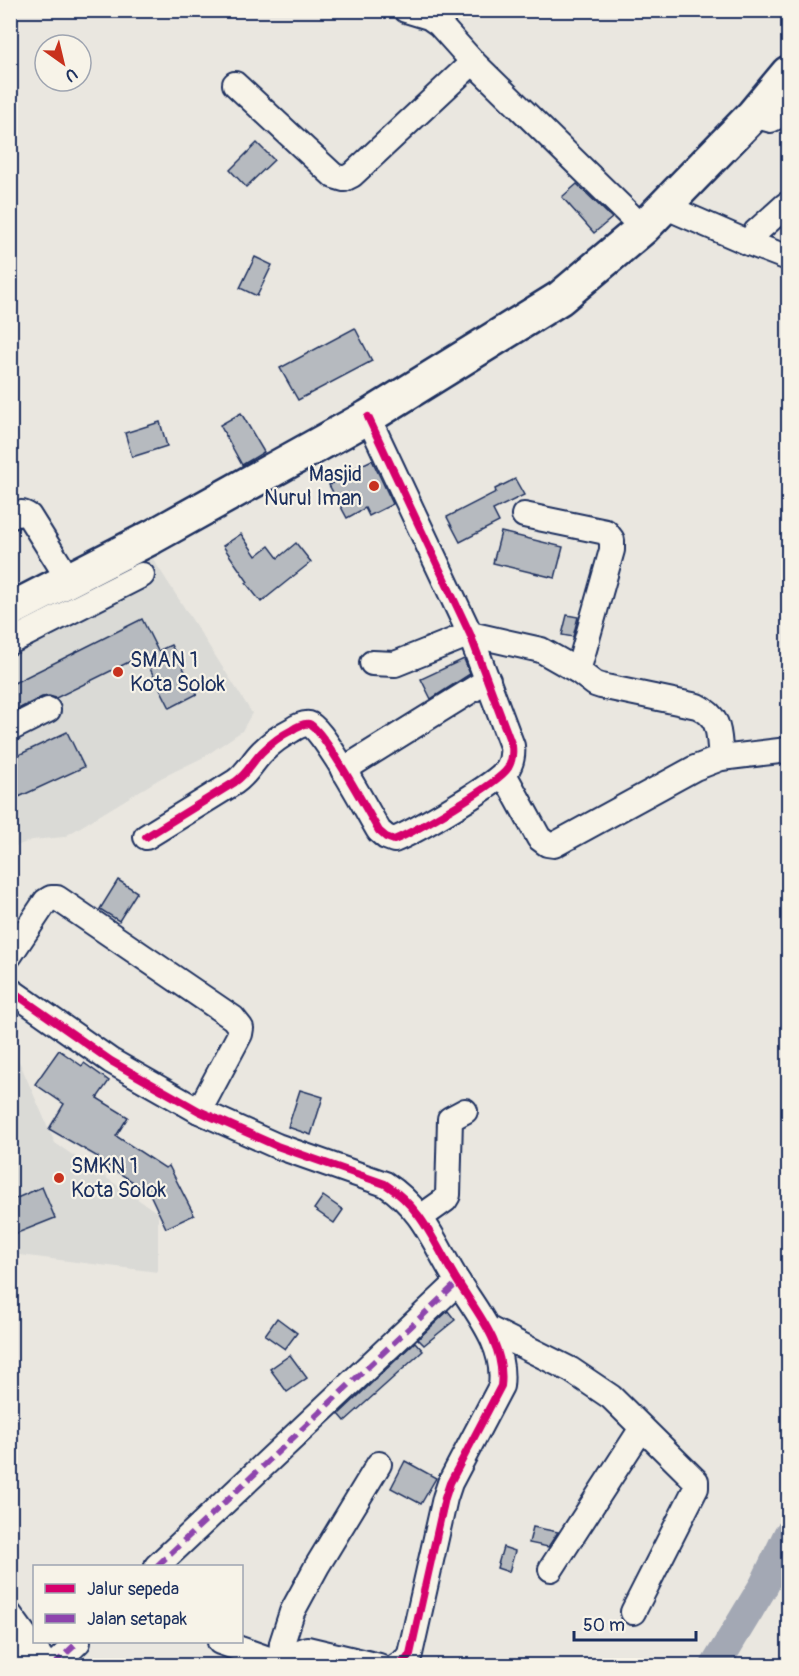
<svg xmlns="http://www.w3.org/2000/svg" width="799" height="1676" font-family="Pangolin,sans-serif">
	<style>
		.built { fill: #dadad6 }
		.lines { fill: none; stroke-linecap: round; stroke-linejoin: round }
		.river { stroke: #a3a8b4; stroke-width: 30 }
		.building { fill: #b6babf; stroke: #1b2f5e; stroke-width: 1.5 }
		.minor-casing { stroke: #1b2f5e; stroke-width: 28 }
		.highway-casing { stroke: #1b2f5e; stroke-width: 38 }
		.minor { stroke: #f7f3e8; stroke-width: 24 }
		.highway { stroke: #f7f3e8; stroke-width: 33 }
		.quiet { stroke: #8e44ad; stroke-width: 6; stroke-dasharray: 12 6; stroke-linecap: butt }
		.cycleway-casing { stroke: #f7f3e8; stroke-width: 11 }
		.cycleway { stroke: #d6006c; stroke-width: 8 }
		.poi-dot { fill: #c8321e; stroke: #f7f3e8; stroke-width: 2 }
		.labels { text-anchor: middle; stroke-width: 4.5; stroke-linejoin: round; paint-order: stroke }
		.poi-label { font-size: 21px; fill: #1b2f5e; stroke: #f7f3e8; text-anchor: start }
	</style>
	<rect width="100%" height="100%" fill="#eae7e0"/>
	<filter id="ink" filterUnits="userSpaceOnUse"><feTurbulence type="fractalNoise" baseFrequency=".0167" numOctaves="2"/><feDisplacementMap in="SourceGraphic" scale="12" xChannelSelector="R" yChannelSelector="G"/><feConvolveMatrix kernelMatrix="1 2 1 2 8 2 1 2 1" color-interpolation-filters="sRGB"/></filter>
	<g filter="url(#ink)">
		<g class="built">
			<path d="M153,559L252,713L242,731L204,757L161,778L64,837L32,840L11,848V631Z"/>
			<path d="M10,1041L55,1143L158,1213V1272L11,1254Z"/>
		</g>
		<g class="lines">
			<path class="river" d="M715,1666L764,1585L788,1535"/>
		</g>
		<g class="building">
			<path d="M257,143L274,160L246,187L230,170Z"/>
			<path d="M577,184L612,218L594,233L562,197Z"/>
			<path d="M255,257L272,265L257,296L240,288Z"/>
			<path d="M355,328L372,361L298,400L280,368Z"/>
			<path d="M241,413L264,452L242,465L220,425Z"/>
			<path d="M160,422L167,446L132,457L125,433Z"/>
			<path d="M372,460L393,504L369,516L365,508L347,518L329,485L349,474L347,472Z"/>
			<path d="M515,479L524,495L493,510L499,522L460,542L447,517L496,492L495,489Z"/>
			<path d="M501,532L563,547L555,578L493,563Z"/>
			<path d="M241,534L256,556L269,546L278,558L296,543L311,562L261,602L246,583L248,582L223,546Z"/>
			<path d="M567,615L578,617L573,637L562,635Z"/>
			<path d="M142,619L158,651L171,645L197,694L170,708L143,655L56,698L49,696L42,697L10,713V685Z"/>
			<path d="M464,659L470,674L431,699L421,679Z"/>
			<path d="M67,732L84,767L10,801V759Z"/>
			<path d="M118,880L137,892L119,921L100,909Z"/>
			<path d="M59,1050L82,1066L84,1063L109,1081L97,1098L128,1117L116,1136L165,1168L169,1166L194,1215L166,1228L149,1192L97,1159L98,1157L49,1129L64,1104L35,1084Z"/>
			<path d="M300,1090L323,1097L311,1135L288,1127Z"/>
			<path d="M42,1187L55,1218L10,1236V1201Z"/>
			<path d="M323,1196L343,1210L334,1223L314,1209Z"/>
			<path d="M448,1311L455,1320L424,1345L418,1339Z"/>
			<path d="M277,1318L297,1333L285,1349L265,1335Z"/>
			<path d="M415,1342L423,1351L345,1421L339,1414Z"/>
			<path d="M290,1355L307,1378L287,1392L270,1369Z"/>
			<path d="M405,1461L436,1478L421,1504L391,1488Z"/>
			<path d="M533,1527L558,1532L548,1547L529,1543Z"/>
			<path d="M503,1547L515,1551L509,1572L497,1568Z"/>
		</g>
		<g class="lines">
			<defs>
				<g id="minor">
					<path d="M406,10L429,17L439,24L473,62L643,228"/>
					<path d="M235,84L334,176L344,179L352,175L473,62"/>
					<path d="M753,115L771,120L788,111"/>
					<path d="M664,206L749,243L756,232L786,205"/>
					<path d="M749,243L788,258"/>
					<path d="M524,515L606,532L612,540V550L578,671"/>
					<path d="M10,517C18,513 22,511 29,516L69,580"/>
					<path d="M10,642L142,575"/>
					<path d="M372,663L395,664L470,634L541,650L578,671L595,684L601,686L697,706C722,718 718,734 721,758"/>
					<path d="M10,729L48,710"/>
					<path d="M343,770L488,680"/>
					<path d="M504,774L539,838L547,844L554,845L695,768L721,758L788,750"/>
					<path d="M146,837L235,782C247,774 252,762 262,752C270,744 282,735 292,730C296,727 304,723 309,724C322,727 369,814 379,831L386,837L394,840C414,832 498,784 508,768C512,761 513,754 512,746L470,634L368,417"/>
					<path d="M10,955L46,901L51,898H57L233,1018L241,1028L240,1034L199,1111"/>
					<path d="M10,990L111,1061L199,1111L277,1146L385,1184C424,1209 435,1246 458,1282C478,1314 506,1346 501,1386L450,1483L445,1498L410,1654L406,1660L397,1666"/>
					<path d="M421,1217L445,1200L448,1195L450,1119L465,1111"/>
					<path d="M489,1329L571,1370L611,1397L696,1481V1488L633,1612"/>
					<path d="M157,1566L458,1282"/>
					<path d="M551,1569L642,1428"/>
					<path d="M10,1615L47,1666"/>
					<path d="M220,1642L280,1663L292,1654L307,1649L379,1666"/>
					<path d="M14,1666L34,1648"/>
					<path d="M53,1666L78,1642"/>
					<path d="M280,1666L282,1643L292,1612L317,1566L379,1464"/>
				</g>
				<path id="highway" d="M10,610L152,537L368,417L560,298L643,228L753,115L788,73"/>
			</defs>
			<use href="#minor" class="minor-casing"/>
			<use href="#highway" class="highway-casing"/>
			<use href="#minor" class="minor"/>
			<use href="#highway" class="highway"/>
			<g class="quiet">
				<path d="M157,1566L458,1282"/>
				<path d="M53,1666L78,1642"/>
			</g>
			<defs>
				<g id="cycleway">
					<path d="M146,837L235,782C247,774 252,762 262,752C270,744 282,735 292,730C296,727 304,723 309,724C322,727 369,814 379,831L386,837L394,840C414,832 498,784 508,768C512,761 513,754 512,746L470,634L368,417"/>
					<path d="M10,990L111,1061L199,1111L277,1146L385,1184C424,1209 435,1246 458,1282C478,1314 506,1346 501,1386L450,1483L445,1498L410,1654L406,1660L397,1666"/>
				</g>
			</defs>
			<use href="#cycleway" class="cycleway-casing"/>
			<use href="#cycleway" class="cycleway"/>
		</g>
	</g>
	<g class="poi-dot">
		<circle cx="374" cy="486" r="6"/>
		<circle cx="118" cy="672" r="6"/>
		<circle cx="59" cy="1178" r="6"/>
	</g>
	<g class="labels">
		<g class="poi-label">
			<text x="362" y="481" text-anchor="end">Masjid<tspan x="362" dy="24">Nurul Iman</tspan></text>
			<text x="130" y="667">SMAN 1<tspan x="130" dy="24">Kota Solok</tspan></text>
			<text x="71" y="1173">SMKN 1<tspan x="71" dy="24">Kota Solok</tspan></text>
		</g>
	</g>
	<rect width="799" height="1676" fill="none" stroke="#f7f3e8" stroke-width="36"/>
	<rect x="18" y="18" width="763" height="1640" fill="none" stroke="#1b2f5e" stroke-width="2" filter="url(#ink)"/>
	<rect x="33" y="1565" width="210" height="78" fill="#f7f3e8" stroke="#9fa5b1" stroke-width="1.5"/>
	<rect x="45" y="1584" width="30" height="9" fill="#d6006c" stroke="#9fa5b1" stroke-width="1.5"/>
	<text x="87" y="1595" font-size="18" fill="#1b2f5e">Jalur sepeda</text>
	<rect x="45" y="1614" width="30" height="9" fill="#8e44ad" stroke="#9fa5b1" stroke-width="1.5"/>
	<text x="87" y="1625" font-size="18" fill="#1b2f5e">Jalan setapak</text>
	<g transform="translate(63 63) rotate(146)"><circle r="28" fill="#f7f3e8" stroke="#9fa5b1" stroke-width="1.5"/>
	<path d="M0-4.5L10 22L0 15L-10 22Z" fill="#c8321e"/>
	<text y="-9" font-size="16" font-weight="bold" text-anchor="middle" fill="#1b2f5e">U</text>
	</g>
	<path d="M574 1631v9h122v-9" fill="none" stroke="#1b2f5e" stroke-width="3"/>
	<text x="583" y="1631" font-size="18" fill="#1b2f5e" stroke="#f7f3e8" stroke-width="4.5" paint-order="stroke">50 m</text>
</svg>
